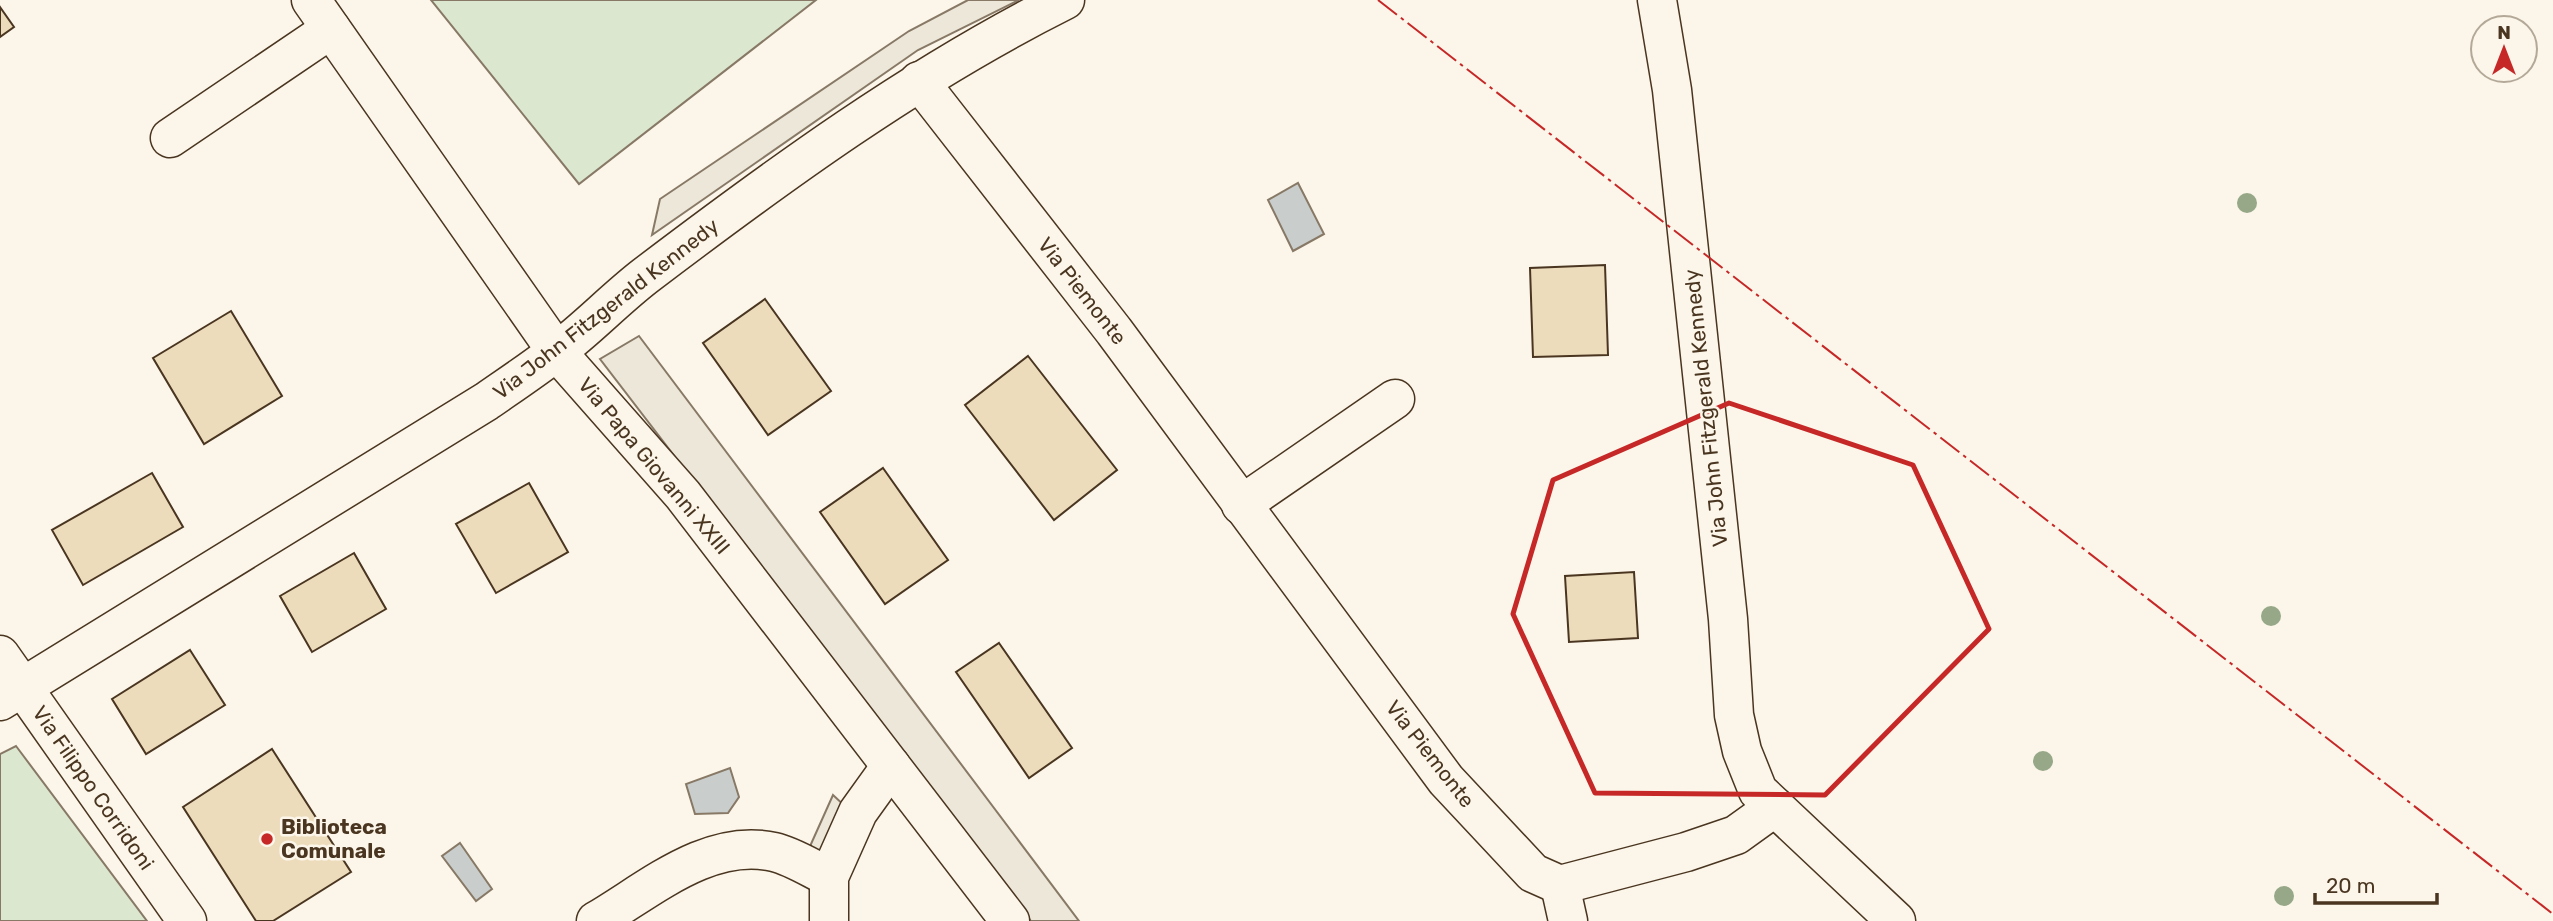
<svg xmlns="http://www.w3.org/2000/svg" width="2553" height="921" font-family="Rubik,sans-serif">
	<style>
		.green { fill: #dce7d0; stroke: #887966; stroke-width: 2 }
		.parking { fill: #ede7d9; stroke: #887966; stroke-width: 2 }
		.water { fill: #c9cecd; stroke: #887966; stroke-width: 2 }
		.building { fill: #ecdcbc; stroke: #4a3520; stroke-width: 2 }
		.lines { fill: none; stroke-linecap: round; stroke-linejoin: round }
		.minor-casing { stroke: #4a3520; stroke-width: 41 }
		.minor { stroke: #fbf6e9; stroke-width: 38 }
		.power { stroke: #c62828; stroke-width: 2; stroke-dasharray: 24 5 3.5 5; stroke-linecap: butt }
		.tree { fill: #96a887 }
		.marked { fill: none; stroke: #c62828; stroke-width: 5; stroke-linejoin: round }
		.poi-dot { fill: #c62828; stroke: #fbf6e9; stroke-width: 2.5 }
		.labels { text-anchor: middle; stroke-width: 5; stroke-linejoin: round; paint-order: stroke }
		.street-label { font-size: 21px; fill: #4a3520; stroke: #fbf6e9 }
		.poi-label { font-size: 21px; font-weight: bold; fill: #4a3520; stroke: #fbf6e9; text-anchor: start }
	</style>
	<rect width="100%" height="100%" fill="#fbf6e9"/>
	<g class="green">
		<path d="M431,0H816L579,184Z"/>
		<path d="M16,746L147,921H0V754Z"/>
	</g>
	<g class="parking">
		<path d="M968,0H1019L918,50L652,235L660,199L909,31Z"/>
		<path d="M639,336L1079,921H1031L600,359Z"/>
		<path d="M833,795L847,808L828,856L811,860V844Z"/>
	</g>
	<g class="water">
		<path d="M1298,183L1324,234L1293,251L1268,200Z"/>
		<path d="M730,768L739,797L728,813L695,814L686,784Z"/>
		<path d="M460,843L492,889L476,901L442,856Z"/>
	</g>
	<g class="building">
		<path d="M0,7L14,27L0,37Z"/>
		<path d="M1605,265L1608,355L1533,357L1530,268Z"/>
		<path d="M765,299L831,391L768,435L703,343Z"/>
		<path d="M231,311L282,396L204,444L153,358Z"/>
		<path d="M1028,356L1117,470L1054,520L965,405Z"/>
		<path d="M883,468L948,560L885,604L820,512Z"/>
		<path d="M152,473L183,527L83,585L52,530Z"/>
		<path d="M529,483L568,552L496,593L456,524Z"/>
		<path d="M354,553L386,609L312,652L280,596Z"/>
		<path d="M1634,572L1638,638L1569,642L1565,576Z"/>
		<path d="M999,643L1072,748L1029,778L956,672Z"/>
		<path d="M190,650L225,705L146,754L112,699Z"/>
		<path d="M272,749L351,872L273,921H256L183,807Z"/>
	</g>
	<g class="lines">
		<defs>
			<g id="minor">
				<path d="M311,0L557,352L683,495L1010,921"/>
				<path d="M1657,0L1672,90L1728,619L1734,715L1742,751L1758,791L1896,921"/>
				<path d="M919,81L1114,331L1446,780L1533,873L1560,885L1686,852L1736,835L1775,807"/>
				<path d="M170,138L331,29"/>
				<path d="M1241,505L1395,399"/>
				<path d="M0,655L187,921"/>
				<path d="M0,701L487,401C510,385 534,369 556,352C587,329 614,300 645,276C778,175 915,75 1065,0"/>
				<path d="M1560,885L1568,921"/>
				<path d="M596,921C649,890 709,837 774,852C792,856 812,869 829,877"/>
				<path d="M829,921V877L858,812L891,766"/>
			</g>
		</defs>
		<use href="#minor" class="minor-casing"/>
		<use href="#minor" class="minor"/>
		<path class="power" d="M1378,0L2553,914"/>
	</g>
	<g class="tree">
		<circle cx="2247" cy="203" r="10"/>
		<circle cx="2271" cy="616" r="10"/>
		<circle cx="2043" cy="761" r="10"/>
		<circle cx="2284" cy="896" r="10"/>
	</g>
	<path class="marked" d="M1729,403L1913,465L1989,629L1825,795L1595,793L1513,614L1553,480Z"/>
	<circle class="poi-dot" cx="267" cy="839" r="7"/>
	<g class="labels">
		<g class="street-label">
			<text transform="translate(1082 291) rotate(52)" y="7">Via Piemonte</text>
			<text transform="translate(606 309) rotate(-38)" y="7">Via John Fitzgerald Kennedy</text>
			<text transform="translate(1706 408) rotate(-96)" y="7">Via John Fitzgerald Kennedy</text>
			<text transform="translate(654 466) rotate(50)" y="7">Via Papa Giovanni XXIII</text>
			<text transform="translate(1430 754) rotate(52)" y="7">Via Piemonte</text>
			<text transform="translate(93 788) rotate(55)" y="7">Via Filippo Corridoni</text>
		</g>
		<g class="poi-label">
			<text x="281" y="834">Biblioteca<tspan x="281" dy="24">Comunale</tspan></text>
		</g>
	</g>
	<g transform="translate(2504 49)"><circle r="33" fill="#fbf6e9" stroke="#b4a999" stroke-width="2"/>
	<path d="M0-5L12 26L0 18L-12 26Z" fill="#c62828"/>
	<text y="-10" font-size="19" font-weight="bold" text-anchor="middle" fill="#4a3520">N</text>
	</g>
	<path d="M2315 893v10h122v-10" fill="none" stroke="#4a3520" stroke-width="3.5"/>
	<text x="2326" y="893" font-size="21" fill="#4a3520" stroke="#fbf6e9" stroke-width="5" paint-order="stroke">20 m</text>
</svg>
